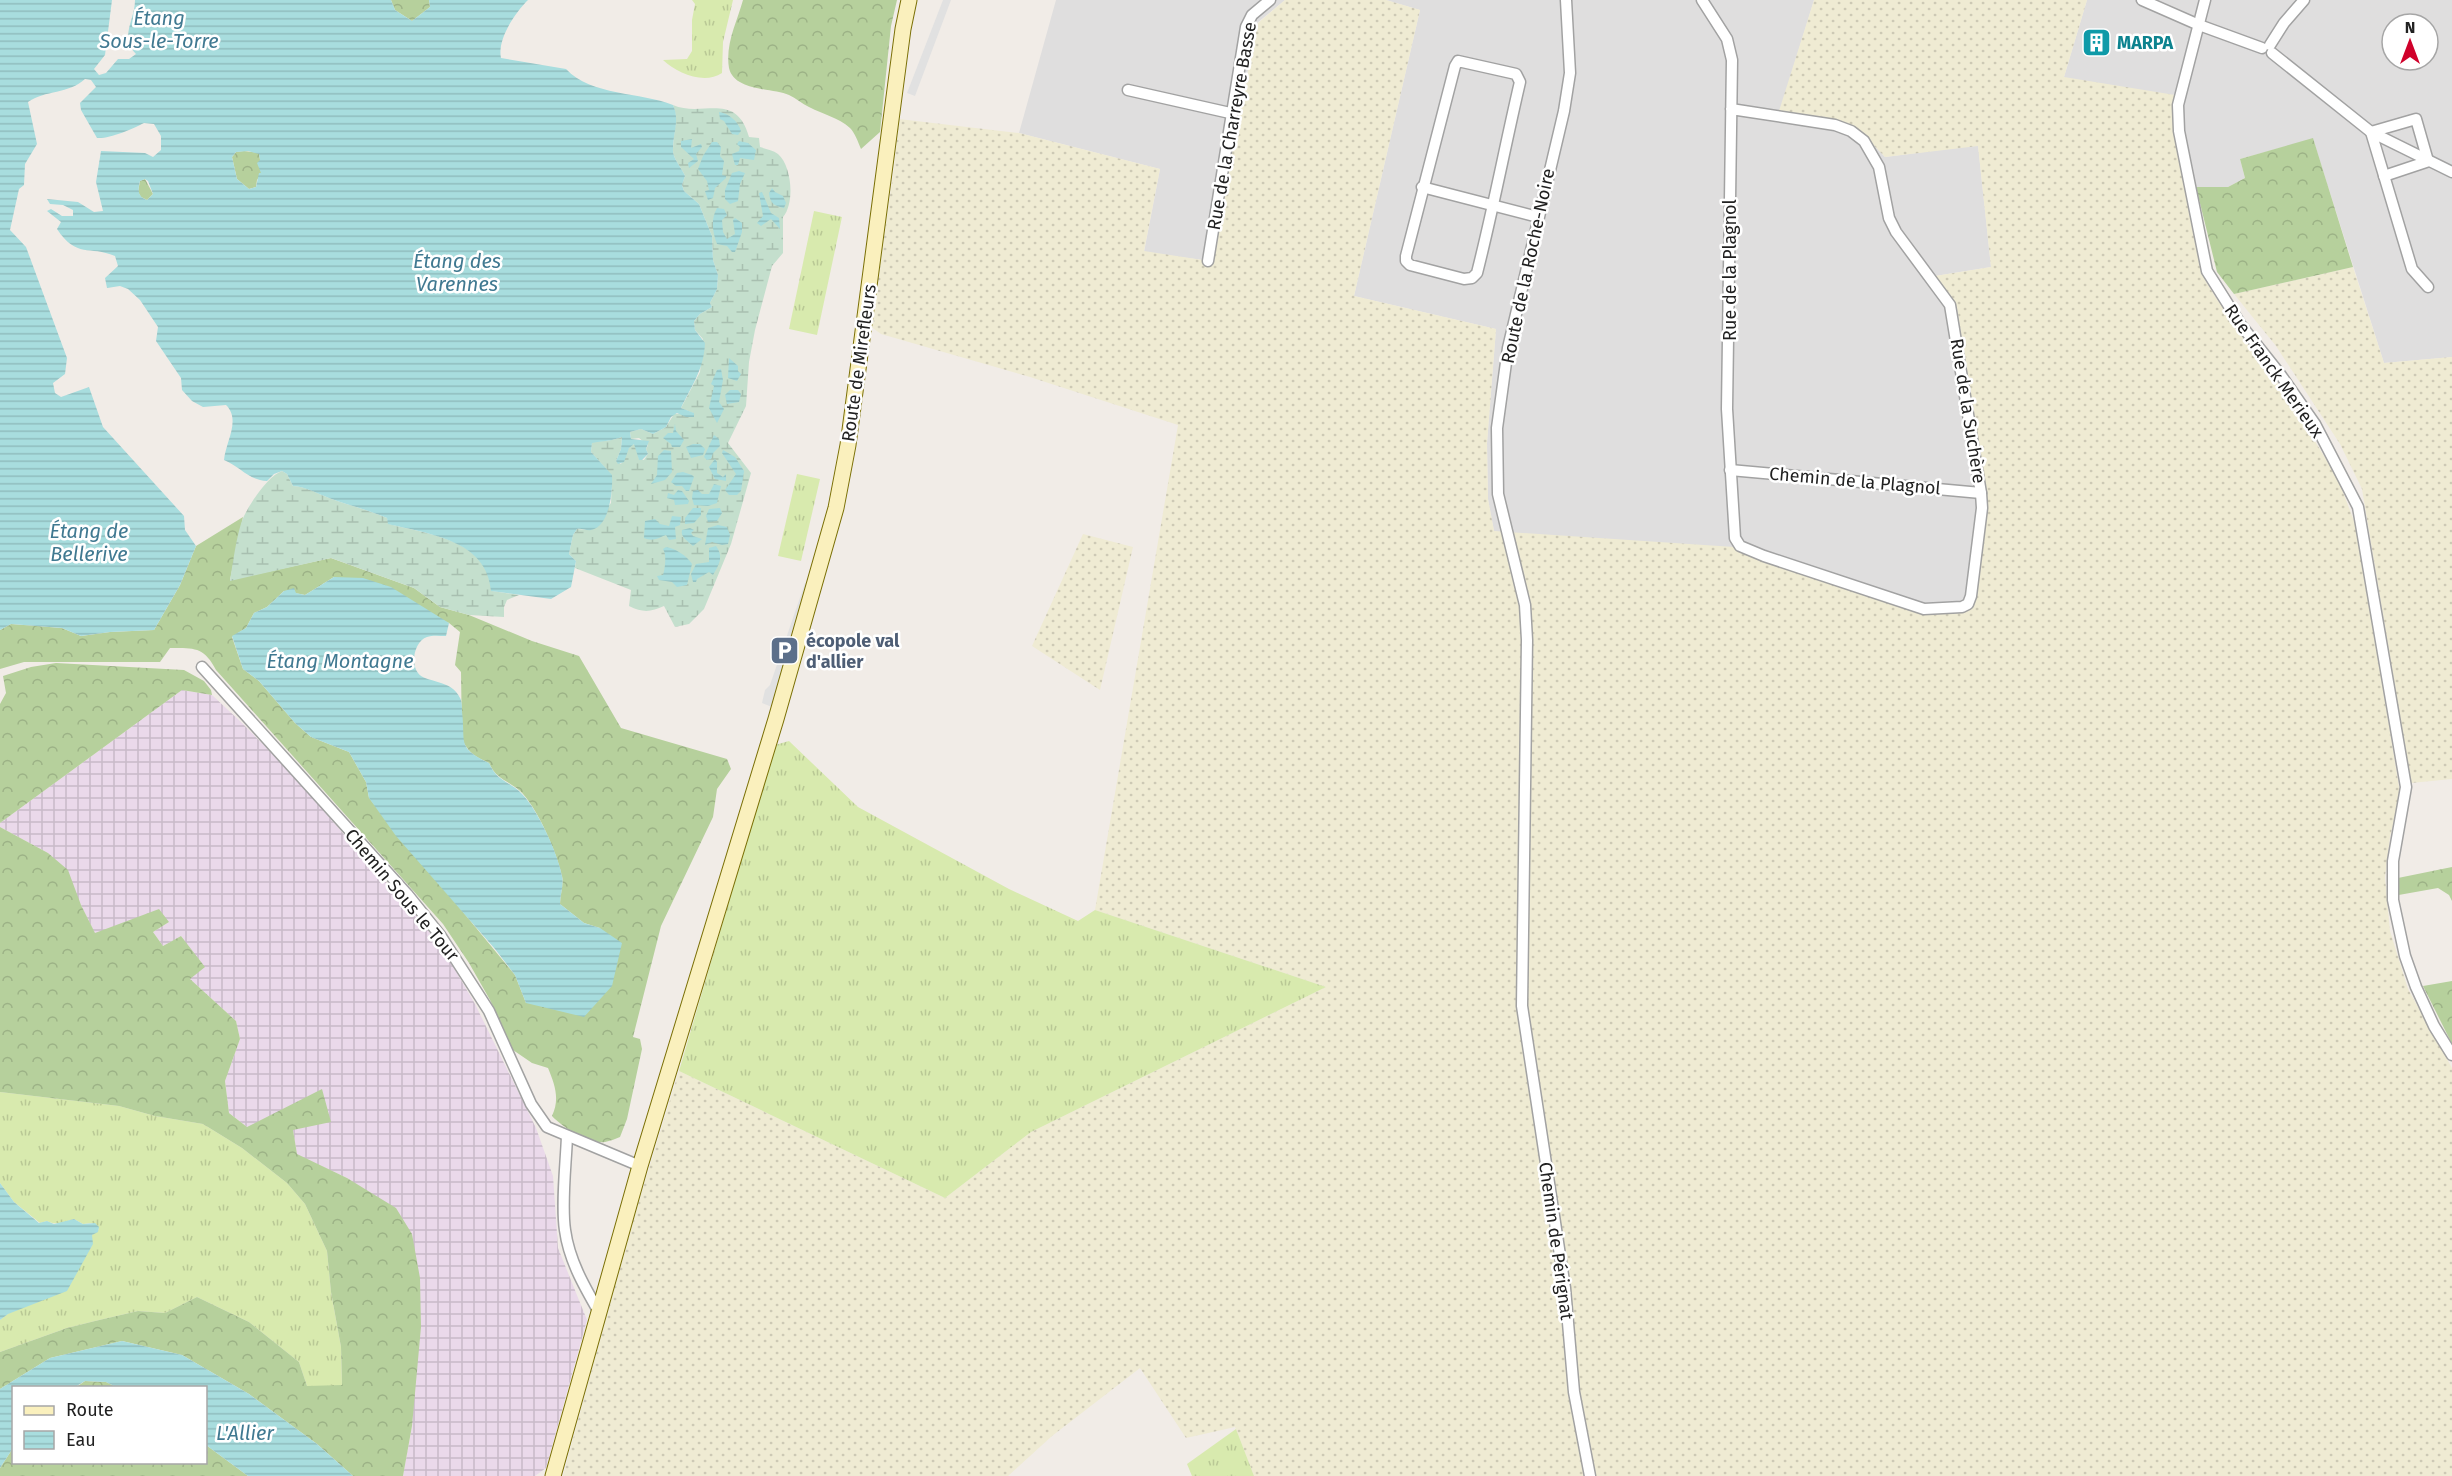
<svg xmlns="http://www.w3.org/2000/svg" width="2452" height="1476" font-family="'Fira Sans',sans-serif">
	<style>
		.residential { fill: #dfdede; fill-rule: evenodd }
		.industrial { fill: url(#industrial-grid) }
		.farmland { fill: url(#farmland-dots) }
		.grass { fill: url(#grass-tufts) }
		.forest { fill: url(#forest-crowns); fill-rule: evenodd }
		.wetland { fill: url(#wetland-marsh) }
		.parking { fill: #e1e1e1 }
		.water { fill: url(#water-rules); fill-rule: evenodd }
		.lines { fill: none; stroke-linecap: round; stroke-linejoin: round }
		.street-casing { stroke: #a2a2a2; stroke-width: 13 }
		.secondary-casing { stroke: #7a6f05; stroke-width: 17 }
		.street { stroke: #fff; stroke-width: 10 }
		.secondary { stroke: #faf0bd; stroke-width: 15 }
		.labels { text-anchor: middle; stroke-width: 5; stroke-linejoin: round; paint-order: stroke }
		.culture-label { font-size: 18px; font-weight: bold; fill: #0d838f; stroke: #fff; text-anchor: start }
		.street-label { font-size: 18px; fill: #212121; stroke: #fff }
		.service-label { font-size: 18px; font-weight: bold; fill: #4e5e75; stroke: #fff; text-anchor: start }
		.water-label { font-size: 20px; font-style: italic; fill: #407991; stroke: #fff }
	</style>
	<defs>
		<pattern id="industrial-grid" width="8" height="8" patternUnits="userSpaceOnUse" patternTransform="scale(1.5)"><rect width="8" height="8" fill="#ead9ea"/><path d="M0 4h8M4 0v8" fill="none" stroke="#c8bac8"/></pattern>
		<pattern id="farmland-dots" width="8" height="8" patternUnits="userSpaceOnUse" patternTransform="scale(1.5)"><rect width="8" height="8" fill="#efebd3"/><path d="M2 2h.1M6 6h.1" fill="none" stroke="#cdc9b5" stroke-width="1.8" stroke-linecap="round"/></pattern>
		<pattern id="grass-tufts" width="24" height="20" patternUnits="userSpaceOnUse" patternTransform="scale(1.5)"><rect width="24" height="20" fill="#d8eaae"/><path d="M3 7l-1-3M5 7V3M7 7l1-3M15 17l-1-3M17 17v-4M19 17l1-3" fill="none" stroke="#b9c895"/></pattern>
		<pattern id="forest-crowns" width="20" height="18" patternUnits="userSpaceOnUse" patternTransform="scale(1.5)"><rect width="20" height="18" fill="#b6d09c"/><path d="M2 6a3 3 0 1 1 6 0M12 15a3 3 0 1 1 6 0" fill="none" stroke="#9cb286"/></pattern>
		<pattern id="wetland-marsh" width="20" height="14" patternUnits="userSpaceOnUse" patternTransform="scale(1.5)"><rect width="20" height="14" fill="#c4dfcd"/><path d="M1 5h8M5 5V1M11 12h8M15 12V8" fill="none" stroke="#a8bfb0"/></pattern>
		<pattern id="water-rules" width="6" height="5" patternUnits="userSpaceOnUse" patternTransform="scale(1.5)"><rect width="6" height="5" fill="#a8ddde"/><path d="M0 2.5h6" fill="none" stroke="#90bdbe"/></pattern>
	</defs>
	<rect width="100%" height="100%" fill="#f1ece7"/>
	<g class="residential">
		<path d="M1056,0H1285L1257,23L1210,261L1144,252L1160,169L1019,133Z"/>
		<path d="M1386,0H1814L1780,111L1825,117L1860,130L1885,157L1978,145L1991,267L1935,276L1957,307L1987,498L1971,606L1959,611L1494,531L1488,499L1487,443L1496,329L1354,296L1420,10Z"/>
		<path d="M2087,0H2452V357L2384,363L2313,139L2240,159L2245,178L2228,187H2196L2191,169L2064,77ZM2392,24H2428V60H2392Z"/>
	</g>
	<path class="industrial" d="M182,690L212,695L242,723L292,774L371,866L413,911L444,951L475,1004L536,1128L553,1176L558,1248L587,1320L546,1468L535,1476H403L412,1426L347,1178L297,1155L293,1130L247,1127L229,1113L225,1081L240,1039L236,1021L190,979L182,936L163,946L153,932L169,922L95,934L81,905L48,853L0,827V823Z"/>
	<g class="farmland">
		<path d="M1285,0H1386L1420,10L1354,296L1496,329L1487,443L1488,499L1494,531L1734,547L1769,561L1926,612L1971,606L1987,499L1957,307L1935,276L1991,267L1978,146L1885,157L1859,130L1825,117L1779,111L1814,0H2087L2064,77L2175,95L2174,115L2196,243L2205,280L2216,298L2291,402L2338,479L2357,529L2400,793L2390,837L2385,877L2390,931L2408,989L2452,1068V1476H1254L1235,1427L1186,1438L1140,1368L1052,1436L1008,1476H563L626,1243L679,1071L945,1198L1031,1132L1326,987L1095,910L1178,425L1030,377L881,334L870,326L894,169L899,119L1019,133L1160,169L1144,251L1209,261L1258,23Z"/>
		<path d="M2353,267L2384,363L2452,357V779L2411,783L2362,489L2340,444L2276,346L2234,294Z"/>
		<path d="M1083,534L1133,547L1100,690L1032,646Z"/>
	</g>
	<g class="grass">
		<path d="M692,0H733L723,42L722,73C704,85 677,73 663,60L687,59L692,51V20L695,4Z"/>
		<path d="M814,211L842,217L817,335L789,329Z"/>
		<path d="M797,474L820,479L801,561L778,556Z"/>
		<path d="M789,741L858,807L1009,889L1078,921L1095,910L1326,987L1031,1132L945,1198L679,1071L775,745Z"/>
		<path d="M0,1092L119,1106L155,1116L203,1124L242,1148L287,1183L305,1204L327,1251L331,1292L341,1347L342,1386H307L299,1362L249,1322L197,1297L165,1313L138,1311L95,1321L67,1328L0,1352V1320L88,1251L91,1248L92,1235L99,1229L92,1223L83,1224L74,1219C64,1222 56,1226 47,1221L40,1223L14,1202L0,1183Z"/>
		<path d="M1236,1429L1254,1476H1192L1187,1464Z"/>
	</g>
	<g class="forest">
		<path d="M391,0H429L430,7L412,21L395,10Z"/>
		<path d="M743,0H897L891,26L880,132L861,149C858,142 855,133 850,128C838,117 824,115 809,107C802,104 796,98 789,95C772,88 734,91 729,68C725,44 737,22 743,0Z"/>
		<path d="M2313,138L2353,267L2234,294L2217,272L2196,187H2228L2245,178L2240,159Z"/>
		<path d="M244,151L259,153L262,173L257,180L256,187L249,189L237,179L232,157L236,152Z"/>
		<path d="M145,179L153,194L147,200L141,197L138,192L140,181Z"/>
		<path d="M243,517L230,580L331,558L414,588L440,607L469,615L532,641L579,656L621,728L727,759L731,769L717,789L713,817L661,926L633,1037L640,1039L642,1049L627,1119L620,1137C615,1139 610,1141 605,1142C589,1144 563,1128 552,1116C560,1099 555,1085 548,1068L532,1063L513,1050L490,1000L469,963L443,924L216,670C204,647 195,648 170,648L160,662H24L0,669V630L11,624L62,628L81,636L110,632L154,630L180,585L196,546ZM334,577L449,623L460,632L455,665L461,672L462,739C468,753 476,757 489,763C496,779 507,780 519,790C537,806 557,853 562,876C564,884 560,895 560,904L584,923L600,928L526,1003L515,975L369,798L366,782L349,752L311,737L295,723L259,681L243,669L232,637L246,628L254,613L267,607L284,591L305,595Z"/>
		<path d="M56,663L184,670L204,681L211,690L212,695L182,690L0,823V704L6,693L3,676L31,667Z"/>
		<path d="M0,827L48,853L68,870L81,905L95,933L159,909L169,922L153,932L163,946L181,936L205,967L190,979L236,1021L240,1039L225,1081L229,1113L247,1127L322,1089L331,1122L293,1130L297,1154L347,1178L396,1208L412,1234L420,1278L421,1327L412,1426L403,1476H353L317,1444L249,1394L182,1355L122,1341L50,1358L0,1389V1352L67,1328L95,1321L138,1311L165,1313L197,1297L249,1322L299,1362L307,1386L342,1385L341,1347L331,1292L327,1251L305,1204L287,1183L242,1148L203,1124L155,1116L119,1106L0,1092Z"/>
		<path d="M2452,867V901L2449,895L2438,888L2393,896V879Z"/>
		<path d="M2452,981V1044L2423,986Z"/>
		<path d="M85,1381L106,1382L116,1387L75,1388Z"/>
		<path d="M206,1445L248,1476H0V1468L13,1448L14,1462H206Z"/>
	</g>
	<g class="wetland">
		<path d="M673,105C702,118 736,90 749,137L759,138L760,147C766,149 773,150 778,154C792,166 795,203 783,217V253L772,266L755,330L749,362L746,406L728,443L751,473L731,544L704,609L689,624L675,627L664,606C651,612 643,613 629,606L631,590L575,568L576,561L569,554L573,535L577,529L591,530L611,503L612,481L607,470L591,452L592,442C603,441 612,441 622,437L621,449L616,461L621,464L630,445L635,444L639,459L644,460L648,454L646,449L648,445L639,438L631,439L630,432L641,429L653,434L666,427L674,414L693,413L681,408L700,372L703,339L695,330L694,321L700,314L712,307L710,303L717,289L718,275L713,260L712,236L699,204L684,191L682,185L685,176C682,168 672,158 673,149C673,134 679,119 673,105Z"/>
		<path d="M282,471L287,474L293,486C307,487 316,493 329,498C348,505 368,510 387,518L389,524C430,535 487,539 492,591L519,595L507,600L504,607V617L469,615L440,607L414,588L331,558L230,581C233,563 237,531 244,516C251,502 268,476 282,471Z"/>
	</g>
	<g class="parking">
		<path d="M943,0H951L915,96L907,93Z"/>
		<path d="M805,583L809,585L772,707L762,703L765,690L770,685Z"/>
	</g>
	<g class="water">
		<path d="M0,0H112L105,55L94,69L99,75L106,73L118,59H129L136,54C119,36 135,21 135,0H391L395,10L412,21L430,7L429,0H528C515,13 497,39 501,58L566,69C591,96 641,92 673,105C680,120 673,133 673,149C672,158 682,168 685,176L682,185L684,191L699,204L712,236L713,260L718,275L717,289L710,303L712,307L700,314L694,321L695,330L705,343C704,369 692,385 681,408L694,413V417H686L677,413L671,417L666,427L653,434L641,429L630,432L631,439L649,441L646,449L648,454L642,460H639L634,444L629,448L624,462L618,464L616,461L621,449L622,437C612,441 603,441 592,443L591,452L612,475C613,489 610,527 591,530C587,531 582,528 577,529L573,535L569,554L576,561L571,587L551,599L491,591C487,540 429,534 388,524L387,518C368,510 348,505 329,498C316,493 306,487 293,486L287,474L282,471L274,474L267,481C248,480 241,467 224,460C226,441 241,420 226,405L203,407L192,401L182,390L181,378L156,341L158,327L140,300L128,289L120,286L107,288L105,278L118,266L115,256C89,245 77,259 57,229L61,222L47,211L51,209L62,216H73V210L63,205L50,204L47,199L78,202L94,212L103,211L96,182L101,151L145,153L153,157L161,150V136L154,124L144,123C133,129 109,139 97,138L81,110L80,103L96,87L91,80L85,79C69,94 45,90 28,102L37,144L25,164L24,185L19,189L10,230L26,247L67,358L65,374L53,383L55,393L61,397L89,387L103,427L184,516L185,530L196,546L180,585L154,630L110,632L81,636L62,628L11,624L0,630ZM248,151L259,154L260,160L257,163L261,173H259L256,187L249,189L237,179L232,157L236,152ZM145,179L148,181L153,194L147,200C137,197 138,189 140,181Z"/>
		<path d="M719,112C728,113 738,121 741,131L738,135L732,134L724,121L720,119Z"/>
		<path d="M692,139L691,148L701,144L702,147L696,154L698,161L689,168L688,163L694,159L681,147V141Z"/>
		<path d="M739,141L748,143L756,150L754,160L740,158L738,165H735L732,154L739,151L740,147L737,144Z"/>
		<path d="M712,142H717L721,147L720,156L724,161L722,175L726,176V178L715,188L713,198L708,200L705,191L709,190L707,181L698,169L703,156Z"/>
		<path d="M739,171L745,173L740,184L738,201L730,204L725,199V190L732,173Z"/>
		<path d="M772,188L775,192L783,196L786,203L784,208C775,206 770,204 769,193Z"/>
		<path d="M762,192L771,213L779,218L780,229L771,219L761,226L757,223L763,216L759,193Z"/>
		<path d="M717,208L724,209L727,215L722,220L723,232L727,239L735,234L733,220L735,218L742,223V232L735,252H732L727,246L717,244C712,231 711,218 717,208Z"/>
		<path d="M729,358L738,366V371L741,374L737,381L728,378Z"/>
		<path d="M721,369L723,380L719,402L724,409L717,423L709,408L714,386L711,384L717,370Z"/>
		<path d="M730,390H738L741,394L739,402L727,404L725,395Z"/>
		<path d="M675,424L676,431L684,440L680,447H672L671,444L663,438L668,433H673Z"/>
		<path d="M714,435L719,439L720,446L713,453L711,459L707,460L704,457Z"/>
		<path d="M693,444H700L705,449L703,455L691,458L686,447Z"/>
		<path d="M664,450L671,451L672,472L665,480L651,484L657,475L658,456Z"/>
		<path d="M723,450L735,457L744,471L741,491L737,495H729L725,490L736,474L722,453Z"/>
		<path d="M715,459L717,462V473L723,477L726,474V481L715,479L709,467Z"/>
		<path d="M683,472L692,475L694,477L689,491H686L682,486H676L671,482L677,473Z"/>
		<path d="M714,484L721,486L717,503L708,506L694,505L692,498L693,491L698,490L702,494H709Z"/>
		<path d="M678,490L682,491L689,501L688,504L675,505L674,500L667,498L668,493L674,495Z"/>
		<path d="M693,508H701V515L694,523L685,524V518Z"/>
		<path d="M720,508L722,513L717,521L708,522L706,516L709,509Z"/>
		<path d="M672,516L681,517L680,525L675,527L676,539L669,540L666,535C658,538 653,542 644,538L645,521L655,519L660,524L669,526Z"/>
		<path d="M718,525L727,527L730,535L728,544L722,545L712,542L705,545L708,528Z"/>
		<path d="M690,528L694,530L691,533L693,536L702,539L693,546C688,541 680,537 682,530Z"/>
		<path d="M716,546C724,557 719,565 713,575L709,572L697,579L696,582H693L691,574L696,564L709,562V548Z"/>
		<path d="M666,547C675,548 687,556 692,564L687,585L677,587L672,582L659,580L657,576L663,575C665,569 667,555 663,549Z"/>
		<path d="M334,577L363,578L391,587L449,623L446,636C440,636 432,635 427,637C415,641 410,662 418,673C425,683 452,679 460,698C462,701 462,708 462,712C466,743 456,747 489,763C497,782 510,781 522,794C538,810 558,854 562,876C564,885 560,895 560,904L584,923L600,928L622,943L612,986L584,1017L526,1003L515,975L495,949L396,836L369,798L366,782L349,752L311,737L295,723L259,681L243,669L232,636L246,628L254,613L267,607L284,591L294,588L296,593L305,595Z"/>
		<path d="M0,1183L14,1202L39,1223L47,1221L54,1224L74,1219L83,1224L95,1223L99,1227L98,1232L92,1235L93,1244L67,1291L8,1314L0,1320Z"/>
		<path d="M122,1341L182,1355L249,1394L317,1444L353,1476H248L206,1445V1388L116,1387L106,1382L85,1381L75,1387L14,1388L13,1448L0,1468V1389L50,1358Z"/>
	</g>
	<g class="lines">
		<defs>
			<g id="street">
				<path d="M1566,0L1570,73L1564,111L1508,348L1497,428L1498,494L1525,605L1527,640L1522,1006L1565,1288L1574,1392L1590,1476"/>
				<path d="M1702,0L1727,39L1732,60L1727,409L1735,538L1740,546L1764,556L1924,609L1962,607L1968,604L1971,596L1982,508L1981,493L1950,305L1896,232L1889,218L1879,167L1864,141L1851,131L1835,125L1731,109"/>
				<path d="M2142,0L2199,25L2262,48"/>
				<path d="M2205,0L2178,105L2179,131L2207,271L2241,325L2280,374L2315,424L2358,507L2406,787L2393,861V900L2405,956L2416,987L2434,1026L2452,1055"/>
				<path d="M2270,45L2284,23L2304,0"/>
				<path d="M2272,53L2371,132L2452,172"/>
				<path d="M1458,61L1516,74L1520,82C1505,146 1493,210 1477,273L1472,278L1464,279L1410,265L1406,261V256L1455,66Z"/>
				<path d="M1128,90L1230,113"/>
				<path d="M2384,176L2429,161"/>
				<path d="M1422,187L1538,217"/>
				<path d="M1208,261L1246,27L1252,15L1270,0"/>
				<path d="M2428,287L2412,269L2371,132L2416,119L2428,161"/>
				<path d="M1730,470L1981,493"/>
				<path d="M202,667L407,894L440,935L489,1011L531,1104L547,1127L640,1166"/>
				<path d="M567,1136C566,1164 561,1204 565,1230C569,1260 584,1286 599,1312"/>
			</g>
			<path id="secondary" d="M553,1476L640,1166L776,719L836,508L848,445L903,29L909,0"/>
		</defs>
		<use href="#street" class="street-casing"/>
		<use href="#secondary" class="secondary-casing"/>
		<use href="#street" class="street"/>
		<use href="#secondary" class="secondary"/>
	</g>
	<defs>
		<symbol id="building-square" viewBox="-11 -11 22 22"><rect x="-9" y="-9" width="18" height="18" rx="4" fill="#0f9aa8" stroke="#fff"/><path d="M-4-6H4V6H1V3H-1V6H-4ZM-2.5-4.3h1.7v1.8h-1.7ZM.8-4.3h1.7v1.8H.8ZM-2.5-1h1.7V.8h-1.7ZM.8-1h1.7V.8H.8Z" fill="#fff"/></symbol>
		<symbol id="parking-square" viewBox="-11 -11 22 22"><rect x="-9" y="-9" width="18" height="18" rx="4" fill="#5c6f8a" stroke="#fff"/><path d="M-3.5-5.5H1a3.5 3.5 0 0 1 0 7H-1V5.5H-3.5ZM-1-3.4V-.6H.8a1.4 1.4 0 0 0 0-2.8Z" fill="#fff"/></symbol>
	</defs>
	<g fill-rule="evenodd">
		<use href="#building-square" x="2080" y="26" width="33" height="33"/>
		<use href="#parking-square" x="768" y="634" width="33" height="33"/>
	</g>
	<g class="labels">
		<g class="culture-label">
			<text x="2117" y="49">MARPA</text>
		</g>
		<g class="street-label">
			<text transform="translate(1232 126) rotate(-80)" y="6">Rue de la Charreyre Basse</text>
			<text transform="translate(1528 266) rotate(-78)" y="6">Route de la Roche-Noire</text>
			<text transform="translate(1730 270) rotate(-90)" y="6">Rue de la Plagnol</text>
			<text transform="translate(859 363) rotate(-82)" y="6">Route de Mirefleurs</text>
			<text transform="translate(2274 371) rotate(55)" y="6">Rue Franck Merieux</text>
			<text transform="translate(1968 411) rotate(81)" y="6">Rue de la Suchère</text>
			<text transform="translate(1855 481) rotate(5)" y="6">Chemin de la Plagnol</text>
			<text transform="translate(402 895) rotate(50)" y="6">Chemin Sous le Tour</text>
			<text transform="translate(1556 1241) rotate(82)" y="6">Chemin de Pérignat</text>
		</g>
		<g class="service-label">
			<text x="806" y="647">écopole val<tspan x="806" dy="21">d'allier</tspan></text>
		</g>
		<g class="water-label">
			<text x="159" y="25">Étang<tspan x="159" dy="23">Sous-le-Torre</tspan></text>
			<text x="457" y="268">Étang des<tspan x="457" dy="23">Varennes</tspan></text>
			<text x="89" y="538">Étang de<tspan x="89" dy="23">Bellerive</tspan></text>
			<text x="340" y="668">Étang Montagne</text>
			<text x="245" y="1440">L'Allier</text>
		</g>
	</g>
	<rect x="12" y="1386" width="195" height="78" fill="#ffffff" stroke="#a6a6a6" stroke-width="1.5"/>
	<rect x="24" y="1406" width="30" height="9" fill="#faf0bd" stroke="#a6a6a6" stroke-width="1.5"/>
	<text x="66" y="1416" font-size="18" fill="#212121">Route</text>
	<rect x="24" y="1431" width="30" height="18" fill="url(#water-rules)" stroke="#a6a6a6" stroke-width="1.5"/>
	<text x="66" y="1446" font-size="18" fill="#212121">Eau</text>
	<g transform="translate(2410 42)"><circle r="28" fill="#ffffff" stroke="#a6a6a6" stroke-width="1.5"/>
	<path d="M0-4.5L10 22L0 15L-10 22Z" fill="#d0012b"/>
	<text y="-9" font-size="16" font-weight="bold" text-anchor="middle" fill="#212121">N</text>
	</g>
</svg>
